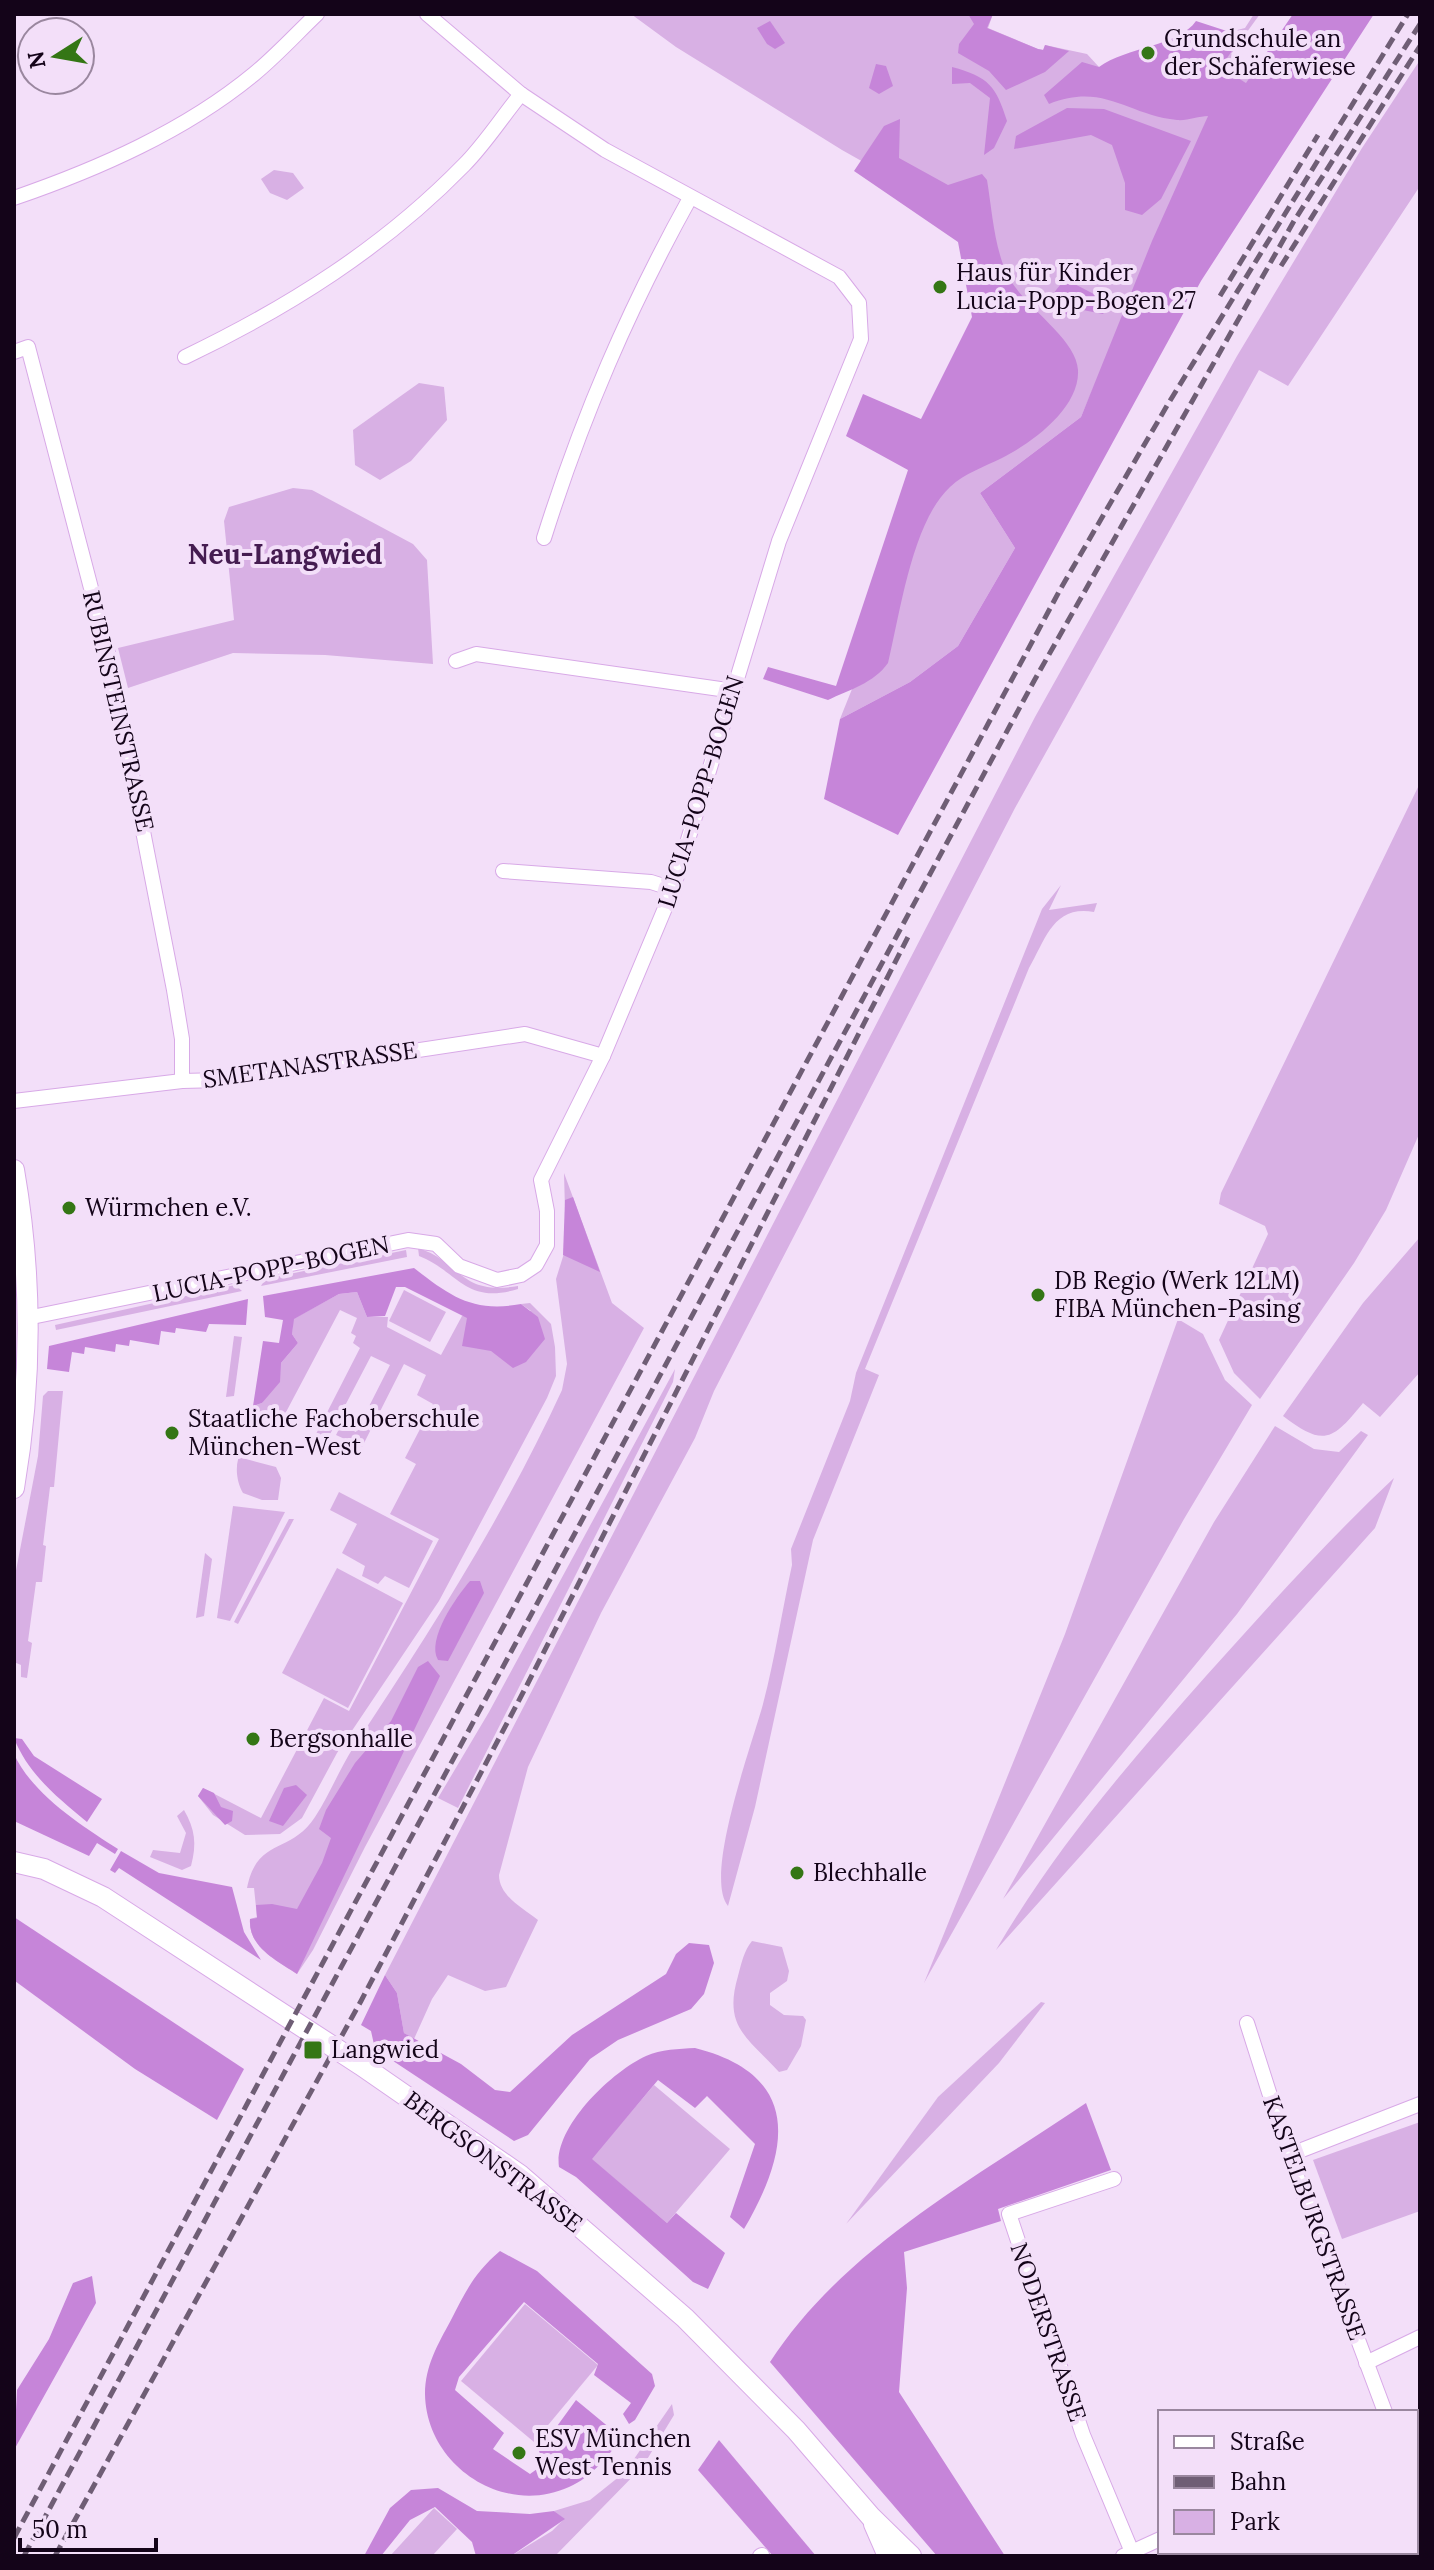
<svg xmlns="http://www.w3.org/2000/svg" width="1434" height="2570" font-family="Lora,serif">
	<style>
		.green { fill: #d8b0e4 }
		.forest { fill: #c685d9 }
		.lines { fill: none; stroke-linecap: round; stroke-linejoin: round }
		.street-casing { stroke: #d8a9e7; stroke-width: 16 }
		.secondary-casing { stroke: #d8a9e7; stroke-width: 22 }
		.street { stroke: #fff; stroke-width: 14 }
		.secondary { stroke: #fff; stroke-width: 20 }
		.rail { stroke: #6f5e75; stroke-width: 5; stroke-dasharray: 12 6; stroke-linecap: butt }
		.poi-dot { fill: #347615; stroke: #f3dff9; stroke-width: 3 }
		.labels { text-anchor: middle; stroke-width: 8; stroke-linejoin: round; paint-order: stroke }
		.poi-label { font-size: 24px; fill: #140419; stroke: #f3dff9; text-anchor: start }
		.street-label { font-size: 24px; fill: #140419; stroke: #f3dff9 }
		.quarter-label { font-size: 28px; font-weight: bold; fill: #451c51; stroke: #f3dff9 }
	</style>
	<rect width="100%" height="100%" fill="#f3dff9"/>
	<g class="green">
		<path d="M631,14H993L988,28L1038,49L1044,50L1045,45L1087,54L1099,67L1216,98L1081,417L980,493L1015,548L958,646L910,682L840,719L1008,300L977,226L842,150L676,47Z"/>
		<path d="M1254,14H1260L1231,54L1254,73L1247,84L1220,67L1242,36L1233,31L1245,28Z"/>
		<path d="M1420,60V186L1288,386L1259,370L1015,808L714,1391L695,1438L601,1613L528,1767L499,1875C499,1896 523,1908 538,1920L506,1987L485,1991L448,1975L432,1999L414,2039L404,2033L397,1993L385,1975L1035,717L1237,356L1362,148Z"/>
		<path d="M274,170L293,173L304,188L287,200L270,193L261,179Z"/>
		<path d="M419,383L444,387L447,420L411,461L380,480L355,465L353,430Z"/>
		<path d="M293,488L312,490L413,544L427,560L433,664L325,655L233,653L128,688L118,648L234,620L224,521L229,507Z"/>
		<path d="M1420,783V1132L1386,1210L1354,1263L1260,1399L1234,1373L1219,1340L1268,1234L1265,1226L1219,1204L1221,1193Z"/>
		<path d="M1061,885L1049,910L1097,903L1094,912C1053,905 1046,939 1029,968L865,1369L879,1375L813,1540L755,1807L728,1906C703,1876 753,1742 763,1704C775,1658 782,1611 792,1565L791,1549L850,1401L856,1373L1042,909Z"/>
		<path d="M564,1173L612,1303L644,1328L365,1847L313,1950L297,1974C276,1960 248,1947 250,1919L257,1917L254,1888H247C257,1837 290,1855 315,1817C329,1796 339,1770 353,1748C430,1632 504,1516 562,1390L567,1364L556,1279L566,1247Z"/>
		<path d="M1420,1237V1372L1380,1417L1363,1403C1332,1441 1324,1447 1283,1416L1363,1303Z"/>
		<path d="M418,1248C462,1262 459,1296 518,1286V1289C465,1305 459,1272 419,1256Z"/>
		<path d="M406,1250L407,1257L261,1286L265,1279Z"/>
		<path d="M235,1285L242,1291L56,1330L55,1325Z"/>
		<path d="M404,1290L446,1312L430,1342L389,1321Z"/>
		<path d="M357,1292L367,1317H388L387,1327L441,1355L462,1316L531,1311L521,1304L530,1303L551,1324L555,1347L556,1376L547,1398L439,1601L337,1753L302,1818L280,1834L245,1835L213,1815L198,1796L203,1788L261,1818L324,1698L349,1711L439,1539L390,1514L416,1464L405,1458L433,1404L417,1395L426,1375L404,1364L362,1447L336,1435L341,1425L356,1432L390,1365L371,1356L327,1440L316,1434L360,1348L353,1343L356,1336L351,1333L357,1318L340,1310L276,1431L259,1423L249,1430L253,1406L262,1403L281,1363L298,1343L292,1334L293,1319L339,1294Z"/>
		<path d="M1178,1319L1203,1334L1225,1380L1252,1405L1184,1519L924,1983L1065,1634Z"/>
		<path d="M234,1336L242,1337L234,1396L226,1397Z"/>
		<path d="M675,1369L673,1382L458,1808L438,1798L489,1712Z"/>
		<path d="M48,1391H63L54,1487H50L43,1545L46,1546L42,1582H36L28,1641L32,1643L27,1678L21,1677V1665L14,1662V1581L38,1456L43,1396Z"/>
		<path d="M1275,1426L1314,1449L1339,1452L1361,1431L1368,1435L1237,1614L1003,1899L1214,1522Z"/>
		<path d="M242,1451L246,1459L276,1467L281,1478L278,1500H262L243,1493C236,1481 234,1462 242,1451Z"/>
		<path d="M1394,1478L1375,1528L996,1950C1055,1849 1128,1764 1206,1676C1267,1608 1327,1541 1394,1478Z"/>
		<path d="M339,1492L433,1541L409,1588L385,1576L378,1584L362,1576L365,1566L342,1553L357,1524L330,1510Z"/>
		<path d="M233,1506L285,1512L230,1621L217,1618Z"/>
		<path d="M289,1519H294L238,1624L234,1622Z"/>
		<path d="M205,1553L212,1559L204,1616L196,1618Z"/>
		<path d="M337,1568L403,1603L348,1708L282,1673Z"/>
		<path d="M184,1810C195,1829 197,1844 191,1866L182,1870L150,1857L153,1850L180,1853L186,1833L177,1816Z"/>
		<path d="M752,1941L782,1947L789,1971L787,1981L770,1993V2005L784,2015L803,2016L806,2020L801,2046L787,2070L779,2072C747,2037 723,2027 738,1976C741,1965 744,1950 752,1941Z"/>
		<path d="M1041,2002L1045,2003L999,2063L846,2224L938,2097Z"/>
		<path d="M654,2085L730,2149L667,2223L591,2159Z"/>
		<path d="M1420,2122V2211L1342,2239L1313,2160Z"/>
		<path d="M525,2304L598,2365L534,2442L461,2381Z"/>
		<path d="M672,2404L674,2415L643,2466L556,2555L511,2556L552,2531L564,2519L554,2511L590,2500L625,2472Z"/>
		<path d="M434,2508L457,2529L432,2556H390Z"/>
	</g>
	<g class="forest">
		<path d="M968,14H993L987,28L1038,49L1043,50L1045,45L1069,51L1045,72L1006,90L989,71L958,53L959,44L974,24Z"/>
		<path d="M1293,14H1374L1201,281L898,835L824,799L840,719L910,682L958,646L1015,548L980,493L1081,417L1152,241L1208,116C1199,116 1187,121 1177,120C1127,115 1104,82 1049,104L1044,95L1082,62L1099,67C1126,47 1179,46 1196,21L1242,36L1221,67L1246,83Z"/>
		<path d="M770,21L785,43L775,49L767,44L757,28Z"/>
		<path d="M876,64L886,66L893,86L879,94L869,88Z"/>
		<path d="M952,67C989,77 996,86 1007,121L994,148L984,155L990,98L970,83L952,84Z"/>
		<path d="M1067,108L1104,109L1191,141L1161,199L1142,215L1125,210V183L1112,145L1091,135L1014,149L1016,136Z"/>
		<path d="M900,119L899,158L948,185L982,174L987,180C992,210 994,246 1007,274C1023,307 1076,337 1078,370C1080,408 1032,443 1002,458C984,467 965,473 950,487C912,522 900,614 888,663C874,683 849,690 828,700L763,679L768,667L836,686L908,470L846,436L863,394L921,419L972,317L958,242L854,171L884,126Z"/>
		<path d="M1065,279L1111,303L1103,314L1083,310L1071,318L1048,300Z"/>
		<path d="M573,1197L600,1272L563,1255L565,1200Z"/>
		<path d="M414,1268C450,1296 473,1313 521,1304L538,1317L545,1339L526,1362L513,1368L491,1351L462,1346L467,1318L405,1287H396L385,1316L367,1317L357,1292L339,1294L294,1319L292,1334L298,1343L281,1363L280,1382L262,1403L253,1406L263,1341L279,1343L283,1320L265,1317L263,1296Z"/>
		<path d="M248,1299L246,1325L209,1324L206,1332L176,1328L175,1333L161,1331L159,1345L130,1340L129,1346L116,1344L115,1352L85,1347L84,1354L72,1352L69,1372L47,1369L49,1346Z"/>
		<path d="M470,1581H480L484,1593L448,1661L438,1660C426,1640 456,1597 470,1581Z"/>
		<path d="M428,1661L440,1676L297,1974C276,1960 248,1947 250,1919L257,1918L256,1905L272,1904L297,1909L322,1863L331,1838L319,1829L326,1810L355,1763L391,1721L418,1667Z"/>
		<path d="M14,1738L22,1739L34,1756L102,1799L87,1822C58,1798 28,1774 14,1738Z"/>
		<path d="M14,1754C32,1794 82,1826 118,1849L115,1854L97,1843L89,1856L14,1821Z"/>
		<path d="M296,1785L307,1795L283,1826L269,1821L284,1788Z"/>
		<path d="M203,1788L214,1793L221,1807L233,1811L232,1821L225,1825L198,1796Z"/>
		<path d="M121,1851L159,1873L232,1887L244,1932L261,1960L119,1868L115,1873L110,1870Z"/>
		<path d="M14,1917L244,2069L217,2120L135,2069L15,1981Z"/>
		<path d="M689,1943L709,1945L714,1963L704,1994L691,2009L618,2040L590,2059L528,2135L514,2141L375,2049L371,2031L361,2025L385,1975L397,1993L404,2033L461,2064L495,2090L510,2092L572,2035L666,1974L676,1954Z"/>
		<path d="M695,2048C802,2075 791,2149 744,2229L730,2217L755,2144L707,2096L695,2108L658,2080L592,2159L667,2223L676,2213L725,2253L708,2289L693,2282L576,2177L559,2167C553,2128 611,2072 646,2056C661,2049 679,2049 695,2048Z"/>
		<path d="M1086,2103L1111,2170L998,2209L1001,2221L904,2252L907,2288L899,2392L1005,2556H937L770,2362C845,2247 974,2179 1086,2103Z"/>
		<path d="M500,2251L537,2271L652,2374L655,2386L635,2420L629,2424L623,2414L631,2403L594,2375L598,2364L524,2302L459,2377L455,2390L504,2433L493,2449L530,2474L544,2464L539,2451L576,2400L622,2438C607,2457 592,2477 569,2487C503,2517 426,2465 425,2394C425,2366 438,2344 451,2320C466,2291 474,2273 500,2251Z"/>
		<path d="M92,2276L96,2303L14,2450L17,2390L49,2339L73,2283Z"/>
		<path d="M719,2440L816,2556H773L698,2470Z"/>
		<path d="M438,2488L477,2511L530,2514L554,2511L565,2519L511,2556H476L472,2542L435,2507L410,2520L381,2556H364L390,2508L411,2490Z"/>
	</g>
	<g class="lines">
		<defs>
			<g id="street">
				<path d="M14,198C98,169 185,131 254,74C276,56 296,34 317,14"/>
				<path d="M14,352L28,347L109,657L174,990L182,1039V1081"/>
				<path d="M185,357C289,307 383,248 464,165C485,144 502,117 521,94"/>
				<path d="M544,538C582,417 628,310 690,198"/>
				<path d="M456,661L476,654L734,691"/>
				<path d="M503,871L651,882L673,889"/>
				<path d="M14,1101L182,1081L221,1080L525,1034L603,1056"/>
				<path d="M27,1318L408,1240L436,1244L459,1266L497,1280L521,1275L536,1265L547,1245V1211L541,1180L603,1056L673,889L779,541L861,339L859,303L839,277L605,150L521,94L427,14"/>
				<path d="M1247,2023L1289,2155L1385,2412"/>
				<path d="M1289,2155L1420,2104"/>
				<path d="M1114,2179L1009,2214L1083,2435L1132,2552"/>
				<path d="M1366,2363L1420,2337"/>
				<path d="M1416,2482L1420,2490"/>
				<path d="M760,2556L762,2555"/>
				<path d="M1123,2556L1160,2539"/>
			</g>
			<g id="secondary">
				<path d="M14,1170C32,1274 32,1383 14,1488"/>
				<path d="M14,1862L44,1869L103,1897L361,2065L520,2175L685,2318L796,2430L871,2517L911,2556"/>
				<path d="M874,2524L888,2556"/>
			</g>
		</defs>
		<use href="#street" class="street-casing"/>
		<use href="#secondary" class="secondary-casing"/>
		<use href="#street" class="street"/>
		<use href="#secondary" class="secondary"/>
		<g class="rail">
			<path d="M1281,266L1420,46"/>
			<path d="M1220,296L1318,135"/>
			<path d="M14,2538L1061,588L1168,404L1408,14"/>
			<path d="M24,2556L1034,681L1294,221L1420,24"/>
			<path d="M55,2556L361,2001L527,1685L910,933"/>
		</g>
	</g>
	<g class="poi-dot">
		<circle cx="1148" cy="53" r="8"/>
		<circle cx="940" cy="287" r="8"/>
		<circle cx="69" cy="1208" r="8"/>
		<circle cx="1038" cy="1295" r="8"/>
		<circle cx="172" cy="1433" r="8"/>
		<circle cx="253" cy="1739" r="8"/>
		<circle cx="797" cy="1873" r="8"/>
		<rect x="303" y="2040" width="20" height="20" rx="4"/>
		<circle cx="519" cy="2453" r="8"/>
	</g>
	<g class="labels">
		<g class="poi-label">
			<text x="1164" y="47">Grundschule an<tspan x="1164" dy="28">der Schäferwiese</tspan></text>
			<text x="956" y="281">Haus für Kinder<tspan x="956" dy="28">Lucia-Popp-Bogen 27</tspan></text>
			<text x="85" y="1216">Würmchen e.V.</text>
			<text x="1054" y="1289">DB Regio (Werk 12LM)<tspan x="1054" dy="28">FIBA München-Pasing</tspan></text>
			<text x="188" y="1427">Staatliche Fachoberschule<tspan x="188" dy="28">München-West</tspan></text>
			<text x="269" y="1747">Bergsonhalle</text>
			<text x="813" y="1881">Blechhalle</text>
			<text x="331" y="2058">Langwied</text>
			<text x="535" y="2447">ESV München<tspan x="535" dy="28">West Tennis</tspan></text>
		</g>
		<g class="street-label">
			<text transform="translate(118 711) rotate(77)" y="8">RUBINSTEINSTRASSE</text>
			<text transform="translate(701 792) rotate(-73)" y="8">LUCIA-POPP-BOGEN</text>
			<text transform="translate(310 1065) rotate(-8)" y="8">SMETANASTRASSE</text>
			<text transform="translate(271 1269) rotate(-12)" y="8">LUCIA-POPP-BOGEN</text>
			<text transform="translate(493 2162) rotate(37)" y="8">BERGSONSTRASSE</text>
			<text transform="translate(1314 2218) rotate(70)" y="8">KASTELBURGSTRASSE</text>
			<text transform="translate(1048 2332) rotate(71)" y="8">NODERSTRASSE</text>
		</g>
		<g class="quarter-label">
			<text x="285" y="564">Neu-Langwied</text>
		</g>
	</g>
	<rect width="1434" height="2570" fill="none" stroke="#140419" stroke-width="32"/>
	<rect x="1158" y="2410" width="260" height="144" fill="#f3dff9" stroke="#9a879f" stroke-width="2"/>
	<rect x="1174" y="2436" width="40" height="12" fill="#ffffff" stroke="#9a879f" stroke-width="2"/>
	<text x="1230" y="2450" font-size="24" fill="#140419">Straße</text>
	<rect x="1174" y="2476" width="40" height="12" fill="#6f5e75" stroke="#9a879f" stroke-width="2"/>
	<text x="1230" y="2490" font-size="24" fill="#140419">Bahn</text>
	<rect x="1174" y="2510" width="40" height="24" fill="#d8b0e4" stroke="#9a879f" stroke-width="2"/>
	<text x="1230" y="2530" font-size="24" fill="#140419">Park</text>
	<g transform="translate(56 56) rotate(259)"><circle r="38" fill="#f3dff9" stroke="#9a879f" stroke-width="2"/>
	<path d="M0-6L14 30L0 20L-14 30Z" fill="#347615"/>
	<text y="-12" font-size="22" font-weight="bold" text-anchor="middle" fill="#140419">N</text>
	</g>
	<path d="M20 2538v12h136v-12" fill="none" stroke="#140419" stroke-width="4"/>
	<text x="32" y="2538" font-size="24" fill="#140419" stroke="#f3dff9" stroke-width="6" paint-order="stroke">50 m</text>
</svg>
